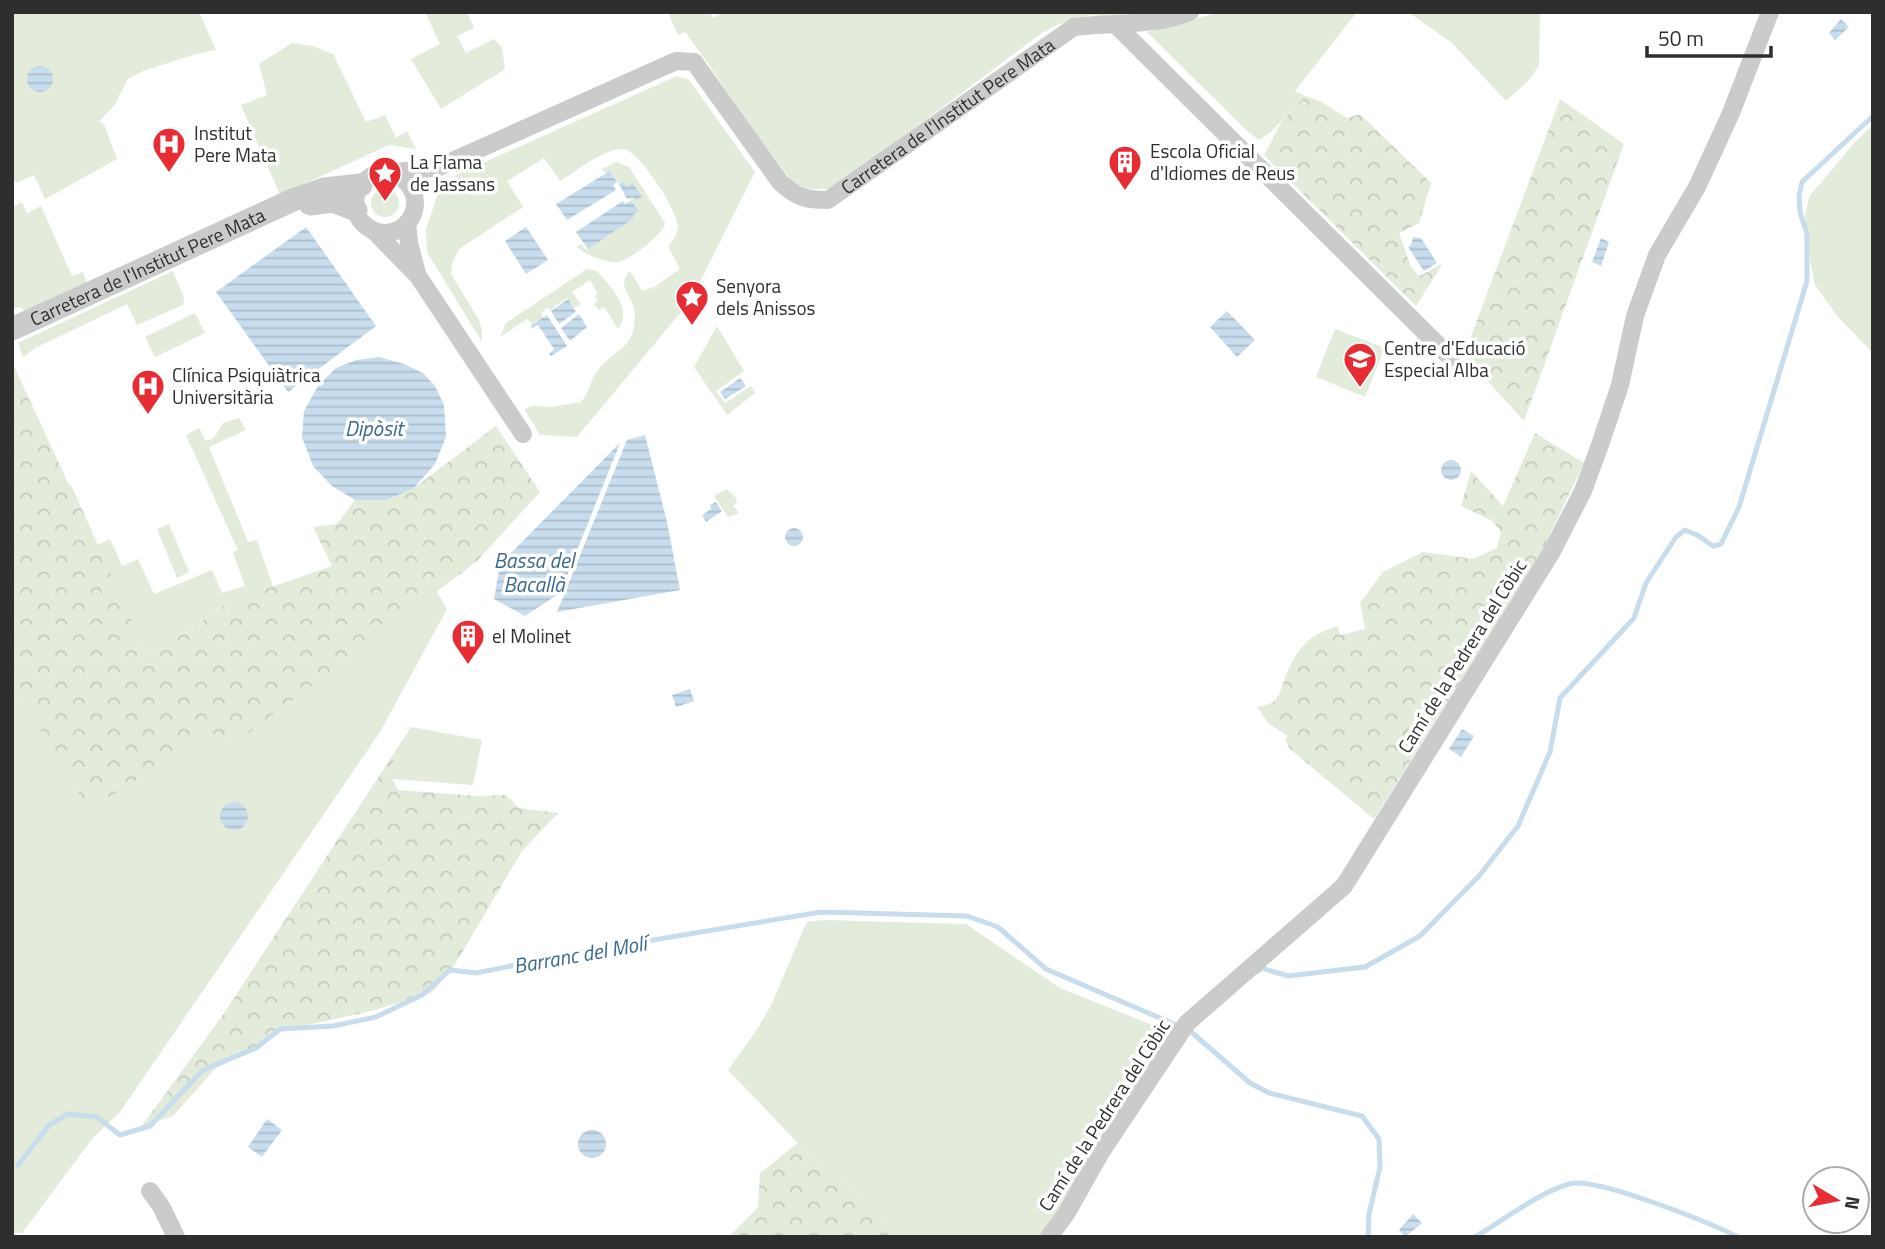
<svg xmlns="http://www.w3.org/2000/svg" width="1885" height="1249" font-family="'Titillium Web',sans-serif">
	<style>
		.green { fill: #e3ebdb }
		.forest { fill: url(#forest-crowns) }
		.water { fill: url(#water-rules) }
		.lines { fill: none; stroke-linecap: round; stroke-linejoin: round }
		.stream { stroke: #c7dcec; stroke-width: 5 }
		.minor { stroke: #cbcbcb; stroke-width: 18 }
		.tertiary { stroke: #cbcbcb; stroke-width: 23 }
		.labels { text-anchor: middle; stroke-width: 7; stroke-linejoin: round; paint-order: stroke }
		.street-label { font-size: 19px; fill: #2e2e2e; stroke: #fff }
		.poi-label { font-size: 19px; fill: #2e2e2e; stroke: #fff; text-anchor: start }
		.water-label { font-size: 21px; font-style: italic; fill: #3b6b90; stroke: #fff }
	</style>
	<defs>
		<pattern id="forest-crowns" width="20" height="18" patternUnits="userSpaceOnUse" patternTransform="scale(1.75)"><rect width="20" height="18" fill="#e3ebdb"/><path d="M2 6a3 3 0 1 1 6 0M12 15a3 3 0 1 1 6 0" fill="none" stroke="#c3cabc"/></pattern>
		<pattern id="water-rules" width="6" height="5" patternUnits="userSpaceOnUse" patternTransform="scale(1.75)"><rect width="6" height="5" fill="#c7dcec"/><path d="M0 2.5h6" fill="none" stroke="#abbdcb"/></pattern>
	</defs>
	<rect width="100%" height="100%" fill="#fff"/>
	<g class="green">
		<path d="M12,12H199L216,50L196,54L143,71L128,79L115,104L99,122L104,124L117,159L45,199L34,175L16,183L12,177Z"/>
		<path d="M425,12H467L474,28L457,36L466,53L494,39L502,48L505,69L441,109L411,59L440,44Z"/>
		<path d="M668,12H710L713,18L724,12H1159L1111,17L1091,15L1059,24L1042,33L842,182L827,189H806L793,183L743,117L709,65L685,32L678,35Z"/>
		<path d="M1220,12H1357L1295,91L1305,96L1272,131L1259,140L1247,131L1147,32Z"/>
		<path d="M1408,12H1540L1539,65L1529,80L1506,101L1452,43Z"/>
		<path d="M292,43L313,46L333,54L366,122L385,115L396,138L407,131L416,149L389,145L280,195L241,105L267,95L259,64Z"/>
		<path d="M677,76L689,80L755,172L691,300L577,437L540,435L524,409L532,406L552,407L581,402C589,393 590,382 596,373C613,348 634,352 635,316C636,298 614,287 630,271L642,291L654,287L680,269L668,246C673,241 677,235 678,227C678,211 639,150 623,149C606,147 575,172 560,181L544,158L507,181L523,207L459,249L452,263L451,274L479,320L482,330V342L427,252L426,229L439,191L456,175Z"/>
		<path d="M1873,125V353L1838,317L1815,285L1808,250L1805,216L1809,197L1855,142Z"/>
		<path d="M616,162L629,167L665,223C663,235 631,259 618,262C609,264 583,254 577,247L581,244L586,250L634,218L633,215L638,211L630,199L633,197V183L627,186L623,182L619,184L611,172L606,175L602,169Z"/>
		<circle cx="385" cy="203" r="14"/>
		<path d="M22,202L27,213L41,206L72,276L83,272L87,283L26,311L19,307L12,309V207Z"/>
		<path d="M587,269L597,271C611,287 633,308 618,329L604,307L599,310L594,304L598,301L595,296L598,294L590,280L572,292L581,304L574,308L567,298L550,310L548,307L541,313L543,317L532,324L527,319L500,337L506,323Z"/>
		<path d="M173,271L184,298L183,305L137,325L127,304L35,348L23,357L18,343Z"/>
		<path d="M195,313L205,333L155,357L145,337Z"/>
		<path d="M717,326L744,371L716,391L725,403L751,386L755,393L727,415L694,367Z"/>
		<path d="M1335,329L1385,348L1365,397L1316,377Z"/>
		<path d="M239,418L246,430L209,447L248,542L257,540L273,587L231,601L148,657L97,545L110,539L122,566L138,559L154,594L212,570L222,593L245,586L233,552L238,550L186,435L199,428L206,441L214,438L223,423Z"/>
		<path d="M727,489L736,498L737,503L733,506L739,513L728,517L714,496Z"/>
		<path d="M169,524L189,572L177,578L157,529Z"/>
		<path d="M436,590L447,609L380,732L120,1112L92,1139L22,1233H12V690L23,701L88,808L218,732L230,747Z"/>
		<path d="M411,727L482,740L473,785L392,779L390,775L398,747Z"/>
		<path d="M824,920L966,924L1060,988L1167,1031L1143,1072L1107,1120L1062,1208L1039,1237H902L874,1207L798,1143L728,1070C746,1045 765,1021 777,992C787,969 796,945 807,922Z"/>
	</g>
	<g class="forest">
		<path d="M1305,96L1320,101L1347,118L1360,114L1431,183L1419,223L1399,233L1411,267L1418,275H1422L1443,263L1416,306L1264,155L1282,121Z"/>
		<path d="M1560,99L1624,144L1524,421L1464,355Z"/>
		<path d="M12,362L69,485L72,487L148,657L231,601L332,566L313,527L337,524L355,500H387L414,488L496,426L540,492L476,562L230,747L218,732L88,809L23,701L12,690Z"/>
		<path d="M1535,433L1584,463L1541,553L1374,819L1290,749L1285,740L1288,736L1268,723L1257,707C1264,706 1273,704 1277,698C1281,693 1283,683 1285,678C1297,649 1307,635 1338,626L1340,635L1365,629L1360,603L1383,572L1423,552L1473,559L1497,548L1501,531L1492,521L1461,506L1471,471L1503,506Z"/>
		<path d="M398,747L390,775L398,790L477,796L506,795L519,808L558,813L522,851L451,971L431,993L371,1011L285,1030L215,1069L173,1116L141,1127L225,1012Z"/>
		<path d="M798,1143L874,1207L902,1237H729L758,1207L760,1173Z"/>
	</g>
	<g class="water">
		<path d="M1841,19L1849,27L1835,40L1829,33Z"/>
		<circle cx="40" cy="79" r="13"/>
		<path d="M610,171L617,182L613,185L616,190L567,220L556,204Z"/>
		<path d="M623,182L627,186L633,183L642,197L636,200L633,197L627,199L619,184Z"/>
		<path d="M623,201L625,204L631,201L639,211L633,215L634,218L588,249L576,232Z"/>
		<path d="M306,227L376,326L288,392L216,292Z"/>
		<path d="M526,227L548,260L526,274L505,241Z"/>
		<path d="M1413,237L1421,238L1437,263L1424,271L1408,247L1411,245Z"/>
		<path d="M1601,238L1609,242L1601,266L1592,262Z"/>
		<path d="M568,299L576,312L559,324L551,311Z"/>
		<path d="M1227,311L1255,340L1237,357L1210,327Z"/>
		<path d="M579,314L587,327L570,341L561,328Z"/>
		<path d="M547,315L567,346L551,356L549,354L554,349L538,325L532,328L531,325Z"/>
		<path d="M379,357L404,364L423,373L435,386L444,405L446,437L435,464L414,488L387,500H355L332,486L313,466L302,437L304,411L318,386L336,368L356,360Z"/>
		<path d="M740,378L746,386L725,399L720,392Z"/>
		<path d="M645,435L667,522L680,590L557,612L627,440Z"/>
		<path d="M620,443L560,593L525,616L494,599L499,571L509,555Z"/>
		<circle cx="1451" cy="470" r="10"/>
		<path d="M716,502L722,511L706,522L702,515L711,509L710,505Z"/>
		<circle cx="794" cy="537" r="9"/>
		<path d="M690,689L694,701L676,707L672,695Z"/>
		<path d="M1462,729L1474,736L1461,757L1449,749Z"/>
		<circle cx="234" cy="816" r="14"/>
		<path d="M267,1119L282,1130L262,1157L248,1147Z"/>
		<circle cx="592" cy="1144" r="14"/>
		<path d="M1413,1214L1422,1223L1405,1237L1399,1230Z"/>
	</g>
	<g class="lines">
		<g class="stream">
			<path d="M1258,971L1261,968L1288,976L1365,967L1420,936L1479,876L1518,826L1550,752L1560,698L1634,618L1646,583L1676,537L1685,530L1699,536L1713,546L1721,544L1739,507L1807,281V234L1800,212L1799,196L1802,182L1873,116"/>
			<path d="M18,1165L49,1125L68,1114L97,1117L120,1135L150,1126L203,1070L256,1048L280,1029L333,1026L376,1017L422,995L450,970L476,973L587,951L821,912L967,916L998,927L1046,969L1190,1031L1250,1083L1269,1093L1362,1116L1379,1139L1380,1167L1369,1214L1368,1237"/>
			<path d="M1475,1237C1502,1221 1540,1192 1569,1184C1595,1176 1710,1223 1738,1237"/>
		</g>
		<g class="minor">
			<path d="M1117,26L1451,358"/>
			<circle cx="385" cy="203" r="30"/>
			<path id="s1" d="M390,173L439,167L676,61L694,62L780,182C797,198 806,200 828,200L1074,27C1112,22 1153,27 1190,12"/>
			<path d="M407,223L409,243L417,273"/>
			<path d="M375,232L418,276L523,434"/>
			<path d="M150,1191L161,1206L176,1237"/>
			<path d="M1049,1237L1066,1214L1101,1152L1187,1023L1344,886L1551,553L1583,491L1601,442L1620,385L1635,316L1657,255L1697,187L1731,113L1770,12"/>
		</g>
		<g class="tertiary">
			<path d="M310,204L333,201L356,210"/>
			<path id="s2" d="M12,329L293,200L324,189L361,185"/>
		</g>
	</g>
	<defs>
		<symbol id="hospital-pin" viewBox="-11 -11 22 30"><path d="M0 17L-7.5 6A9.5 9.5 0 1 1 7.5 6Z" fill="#e72d33" stroke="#fff"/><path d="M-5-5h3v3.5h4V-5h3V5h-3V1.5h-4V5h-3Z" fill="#fff"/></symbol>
		<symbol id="building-pin" viewBox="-11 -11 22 30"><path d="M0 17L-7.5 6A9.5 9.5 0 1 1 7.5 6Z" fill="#e72d33" stroke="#fff"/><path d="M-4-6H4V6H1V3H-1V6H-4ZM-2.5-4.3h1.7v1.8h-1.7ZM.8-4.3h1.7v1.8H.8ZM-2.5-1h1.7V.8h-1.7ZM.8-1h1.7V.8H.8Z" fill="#fff"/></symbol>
		<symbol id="sight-pin" viewBox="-11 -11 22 30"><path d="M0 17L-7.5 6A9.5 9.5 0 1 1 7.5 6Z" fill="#e72d33" stroke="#fff"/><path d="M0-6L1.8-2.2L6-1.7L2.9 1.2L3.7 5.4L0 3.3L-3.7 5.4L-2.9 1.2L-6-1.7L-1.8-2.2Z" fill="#fff"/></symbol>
		<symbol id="school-pin" viewBox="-11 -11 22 30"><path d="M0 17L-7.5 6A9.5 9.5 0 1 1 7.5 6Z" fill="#e72d33" stroke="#fff"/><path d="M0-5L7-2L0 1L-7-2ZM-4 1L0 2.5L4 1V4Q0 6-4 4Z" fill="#fff"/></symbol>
	</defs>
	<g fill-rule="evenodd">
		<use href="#hospital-pin" x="150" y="125" width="38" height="52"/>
		<use href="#building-pin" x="1106" y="143" width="38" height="52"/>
		<use href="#sight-pin" x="366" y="154" width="38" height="52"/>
		<use href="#sight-pin" x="673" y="278" width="38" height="52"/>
		<use href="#school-pin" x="1341" y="340" width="38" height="52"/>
		<use href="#hospital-pin" x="129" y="367" width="38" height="52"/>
		<use href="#building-pin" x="449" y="617" width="38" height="52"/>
	</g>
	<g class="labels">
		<g class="street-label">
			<text dy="7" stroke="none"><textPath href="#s1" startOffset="674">Carretera de l'Institut Pere Mata</textPath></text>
			<text dy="7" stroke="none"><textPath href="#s2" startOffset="149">Carretera de l'Institut Pere Mata</textPath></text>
			<text transform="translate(1462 656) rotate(-58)" y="7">Camí de la Pedrera del Còbic</text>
			<text transform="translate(1104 1115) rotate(-57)" y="7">Camí de la Pedrera del Còbic</text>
		</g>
		<g class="poi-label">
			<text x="194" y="140">Institut<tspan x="194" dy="22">Pere Mata</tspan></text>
			<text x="1150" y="158">Escola Oficial<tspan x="1150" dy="22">d'Idiomes de Reus</tspan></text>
			<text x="410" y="169">La Flama<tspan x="410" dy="22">de Jassans</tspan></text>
			<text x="716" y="293">Senyora<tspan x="716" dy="22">dels Anissos</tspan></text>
			<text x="1384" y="355">Centre d'Educació<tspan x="1384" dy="22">Especial Alba</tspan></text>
			<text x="172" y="382">Clínica Psiquiàtrica<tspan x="172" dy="22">Universitària</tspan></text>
			<text x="492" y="643">el Molinet</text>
		</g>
		<g class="water-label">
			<text x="374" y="436">Dipòsit</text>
			<text x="534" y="568">Bassa del<tspan x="534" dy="24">Bacallà</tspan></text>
			<text transform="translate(580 955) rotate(-10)" y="7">Barranc del Molí</text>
		</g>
	</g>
	<rect width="1885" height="1249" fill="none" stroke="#2e2e2e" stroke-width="28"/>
	<g transform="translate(1836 1200) rotate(100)"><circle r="33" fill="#ffffff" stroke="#ababab" stroke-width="2"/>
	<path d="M0-5L12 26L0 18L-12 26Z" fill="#e72d33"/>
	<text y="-10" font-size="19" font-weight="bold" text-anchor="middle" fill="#2e2e2e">N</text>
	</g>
	<path d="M1647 46v10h124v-10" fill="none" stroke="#2e2e2e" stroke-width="3.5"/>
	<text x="1658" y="46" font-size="21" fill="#2e2e2e" stroke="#ffffff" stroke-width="5" paint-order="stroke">50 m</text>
</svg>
